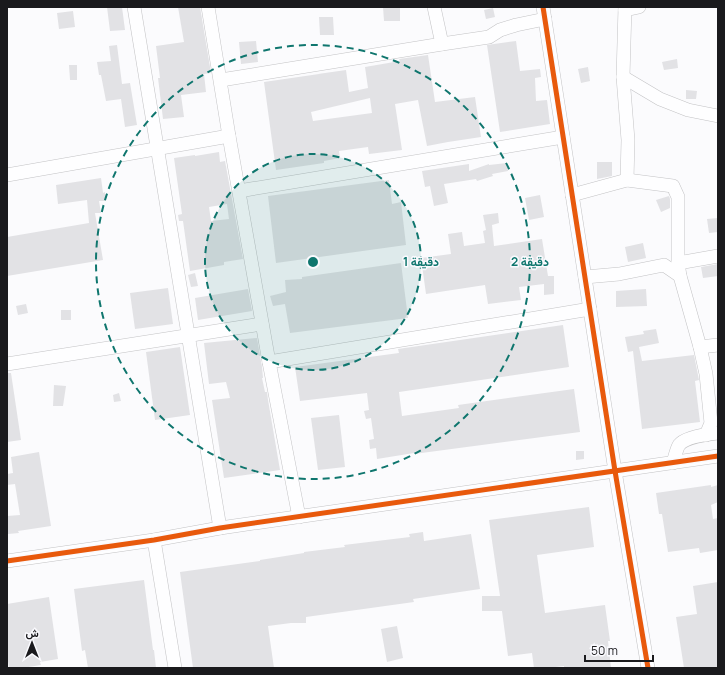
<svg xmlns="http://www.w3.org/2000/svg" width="725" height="675" font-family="Manrope,Vazirmatn,sans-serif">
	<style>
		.building { fill: #e2e2e5; fill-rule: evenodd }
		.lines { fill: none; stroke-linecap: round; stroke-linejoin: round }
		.minor-casing { stroke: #c3c3c5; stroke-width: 14 }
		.minor { stroke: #fefeff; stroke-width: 13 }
		.cycleway-casing { stroke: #fafafe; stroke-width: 8 }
		.cycleway { stroke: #e8590c; stroke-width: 5 }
		.ring { fill: none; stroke: #0f766e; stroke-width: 2; stroke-dasharray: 7 5 }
		.centre { fill: #0f766e; stroke: #fafafe; stroke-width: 2 }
		.ring-label { font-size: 12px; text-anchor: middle; font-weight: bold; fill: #0f766e; stroke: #fafafe; stroke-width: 3; stroke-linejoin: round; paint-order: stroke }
	</style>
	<rect width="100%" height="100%" fill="#fbfbfd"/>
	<g class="building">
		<path d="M107,7H122L125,30L110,31Z"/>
		<path d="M178,7H200L211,73L204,74L206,92L181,95L184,117L163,119L158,78H160L156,46L184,42Z"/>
		<path d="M383,7H400V21H384Z"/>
		<path d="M493,8L495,17L486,19L484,10Z"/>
		<path d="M73,11L75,27L59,29L57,13Z"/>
		<path d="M319,17H333L334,35H320Z"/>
		<path d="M256,41L258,62L241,64L239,42Z"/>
		<path d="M516,41L520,71L540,69L541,77L535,78L536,101L547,100L550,124L500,132L487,45Z"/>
		<path d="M117,45L122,84L130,83L137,125L125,127L121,99L106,101L101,75H99L97,62L111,61L109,46Z"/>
		<path d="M428,55L435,102L475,97L481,137L448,142L427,146L418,100L395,104L402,150L369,154L368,147L339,151L340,158L324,161V163L276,170L264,82L319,74H318L346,70L349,92L368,88L365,67L400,61L399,59ZM370,98L372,113L313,121L311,112Z"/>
		<path d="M677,59L678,68L664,70L662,62Z"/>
		<path d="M69,65H77V80H70Z"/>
		<path d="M588,67L590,81L581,83L578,69Z"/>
		<path d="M686,90L697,91L696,99H686Z"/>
		<path d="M219,152L220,162L225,161L243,259L224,262V265L190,271L183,221H179L178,215L182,214L174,158L195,155V156ZM227,204L229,219L211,221L209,207Z"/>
		<path d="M597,162H612V176L597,179Z"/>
		<path d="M507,163L508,171L492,174L493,176L477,181L476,179L444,184L448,203L434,206L430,186L425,187L422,171L469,164V171L489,164V165Z"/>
		<path d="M101,178L103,193L105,192L106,201H99L101,213H95L103,260L7,276V237L89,223L87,200L58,204L56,185Z"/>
		<path d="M389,180L392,204L401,202L406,245L276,263L268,196Z"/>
		<path d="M540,195L544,217L529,220L525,198Z"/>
		<path d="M669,196L670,199V208L661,212L656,200Z"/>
		<path d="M498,213L499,223L492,225L494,246L542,239L548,276H554V294L544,295V284L519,287L521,300L488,304L485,285L426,294L421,258L451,254L448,234L462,232L464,246L485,243L483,231L486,230L483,215Z"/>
		<path d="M718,218V232L709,233L707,219Z"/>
		<path d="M643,243L646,258L628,262L625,247Z"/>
		<path d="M401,263L408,318L290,333L285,304L273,306L270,296L286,292L285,280L302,279V277Z"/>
		<path d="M718,264V276L703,278L701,267Z"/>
		<path d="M195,273L198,286L191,287L188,275Z"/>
		<path d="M168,288L173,324L135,329L130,293Z"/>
		<path d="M248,289L252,311L198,320L195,298Z"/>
		<path d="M646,289L647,306L616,307V291Z"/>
		<path d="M26,304L28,313L18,315L16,306Z"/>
		<rect x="61" y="310" width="10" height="10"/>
		<path d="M563,325L569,367L399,392L402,416L459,408L458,405L574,389L580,432L414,454V453L377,459L376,448L370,449L369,440L374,439L371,418L366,419L364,411L369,410L367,393L300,401L295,367L399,353L398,349Z"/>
		<path d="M656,329L659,343L639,347L642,361L694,355L699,380L695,381L700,422L642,429L633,351L628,352L625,337L644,334L643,331Z"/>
		<path d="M257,338L262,367L263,378H262L265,392H267L268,400L280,470L224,478L212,400L230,398L226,382L209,384L204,343Z"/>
		<path d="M180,347L190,415L155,420L146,352Z"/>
		<path d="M7,373H11L21,440L7,442Z"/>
		<path d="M54,385L66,386L63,406H53Z"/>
		<path d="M119,393L121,401L114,402L113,395Z"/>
		<path d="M339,415L345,467L318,470L311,418Z"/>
		<path d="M576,451H584V459L576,460Z"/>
		<path d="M39,452L51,526L18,531L19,533L8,534L7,516L20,515L15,484L7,485V474L13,473L11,457Z"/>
		<path d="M711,485V487L718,485V502L711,505L713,519L718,518V550L700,553L699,548L668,552L662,514H659L656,493Z"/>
		<path d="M589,507L594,547L537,555L545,613L605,605L610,641H608L611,668H564V666L547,668H534L532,653L508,656L502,611H482V596H500L489,520Z"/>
		<path d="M423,532L424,541L471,534L480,589L413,599L414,602L306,617V623H291L268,626L274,668H193L180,572L260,561V560L279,557L304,553V552L345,547L344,545L410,537L409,534Z"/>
		<path d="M144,580L153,650H154L156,668H88L85,650L82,651L74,589Z"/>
		<path d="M718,582V668H684L676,617L697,614L693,586Z"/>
		<path d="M49,597L58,659L40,662L41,665L22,668H9L7,655V604Z"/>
		<path d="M397,626L403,658L387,662L381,629Z"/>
	</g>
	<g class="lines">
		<defs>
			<g id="minor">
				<path d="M134,7L220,528"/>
				<path d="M208,7L229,136L269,362L299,517"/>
				<path d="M434,7L442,44"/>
				<path d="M543,7L615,471L648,668"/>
				<path d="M625,7L623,77L628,140L627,180"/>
				<path d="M625,10L639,7"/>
				<path d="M623,77L660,99L688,110L718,116"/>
				<path d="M221,80L442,44L489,37L500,30L516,25L545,19"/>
				<path d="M7,175L229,136"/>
				<path d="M239,191L563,137"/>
				<path d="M572,195L627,180L673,186L678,197V263L680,276L700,347L706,374L711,423L706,435"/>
				<path d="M678,263L718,256"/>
				<path d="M585,277L619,274L664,265L680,276"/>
				<path d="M700,347L718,345"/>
				<path d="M269,362L590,309"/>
				<path d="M7,364L262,324"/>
				<path d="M673,463C675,457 676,450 679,445C685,437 708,434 718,433"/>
				<path d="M154,540L175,668"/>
				<path d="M7,561L154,540L220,528L718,456"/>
			</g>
		</defs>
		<use href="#minor" class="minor-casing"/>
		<use href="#minor" class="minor"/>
		<defs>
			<g id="cycleway">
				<path d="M543,7L615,471L648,668"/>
				<path d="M7,561L154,540L220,528L718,456"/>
			</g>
		</defs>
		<use href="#cycleway" class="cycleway-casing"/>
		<use href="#cycleway" class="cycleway"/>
	</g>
	<circle cx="313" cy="262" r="108" fill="#0f766e" fill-opacity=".12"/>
	<g class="ring">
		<circle cx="313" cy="262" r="108"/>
		<circle cx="313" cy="262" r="217"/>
	</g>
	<circle cx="313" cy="262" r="6" class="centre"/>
	<g class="ring-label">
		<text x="421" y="266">1 دقيقة</text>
		<text x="530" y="266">2 دقيقة</text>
	</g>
	<rect width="725" height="675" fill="none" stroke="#1a1a1d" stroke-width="16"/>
	<g transform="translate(32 643)" stroke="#fafafe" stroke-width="3" paint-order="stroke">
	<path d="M0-3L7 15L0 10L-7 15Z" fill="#1a1a1d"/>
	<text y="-6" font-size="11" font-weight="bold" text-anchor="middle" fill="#1a1a1d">ش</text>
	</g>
	<path d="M585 655v6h68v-6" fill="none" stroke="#1a1a1d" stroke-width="2"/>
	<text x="591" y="655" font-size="12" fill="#1a1a1d" stroke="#fafafe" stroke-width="3" paint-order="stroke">50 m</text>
</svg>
